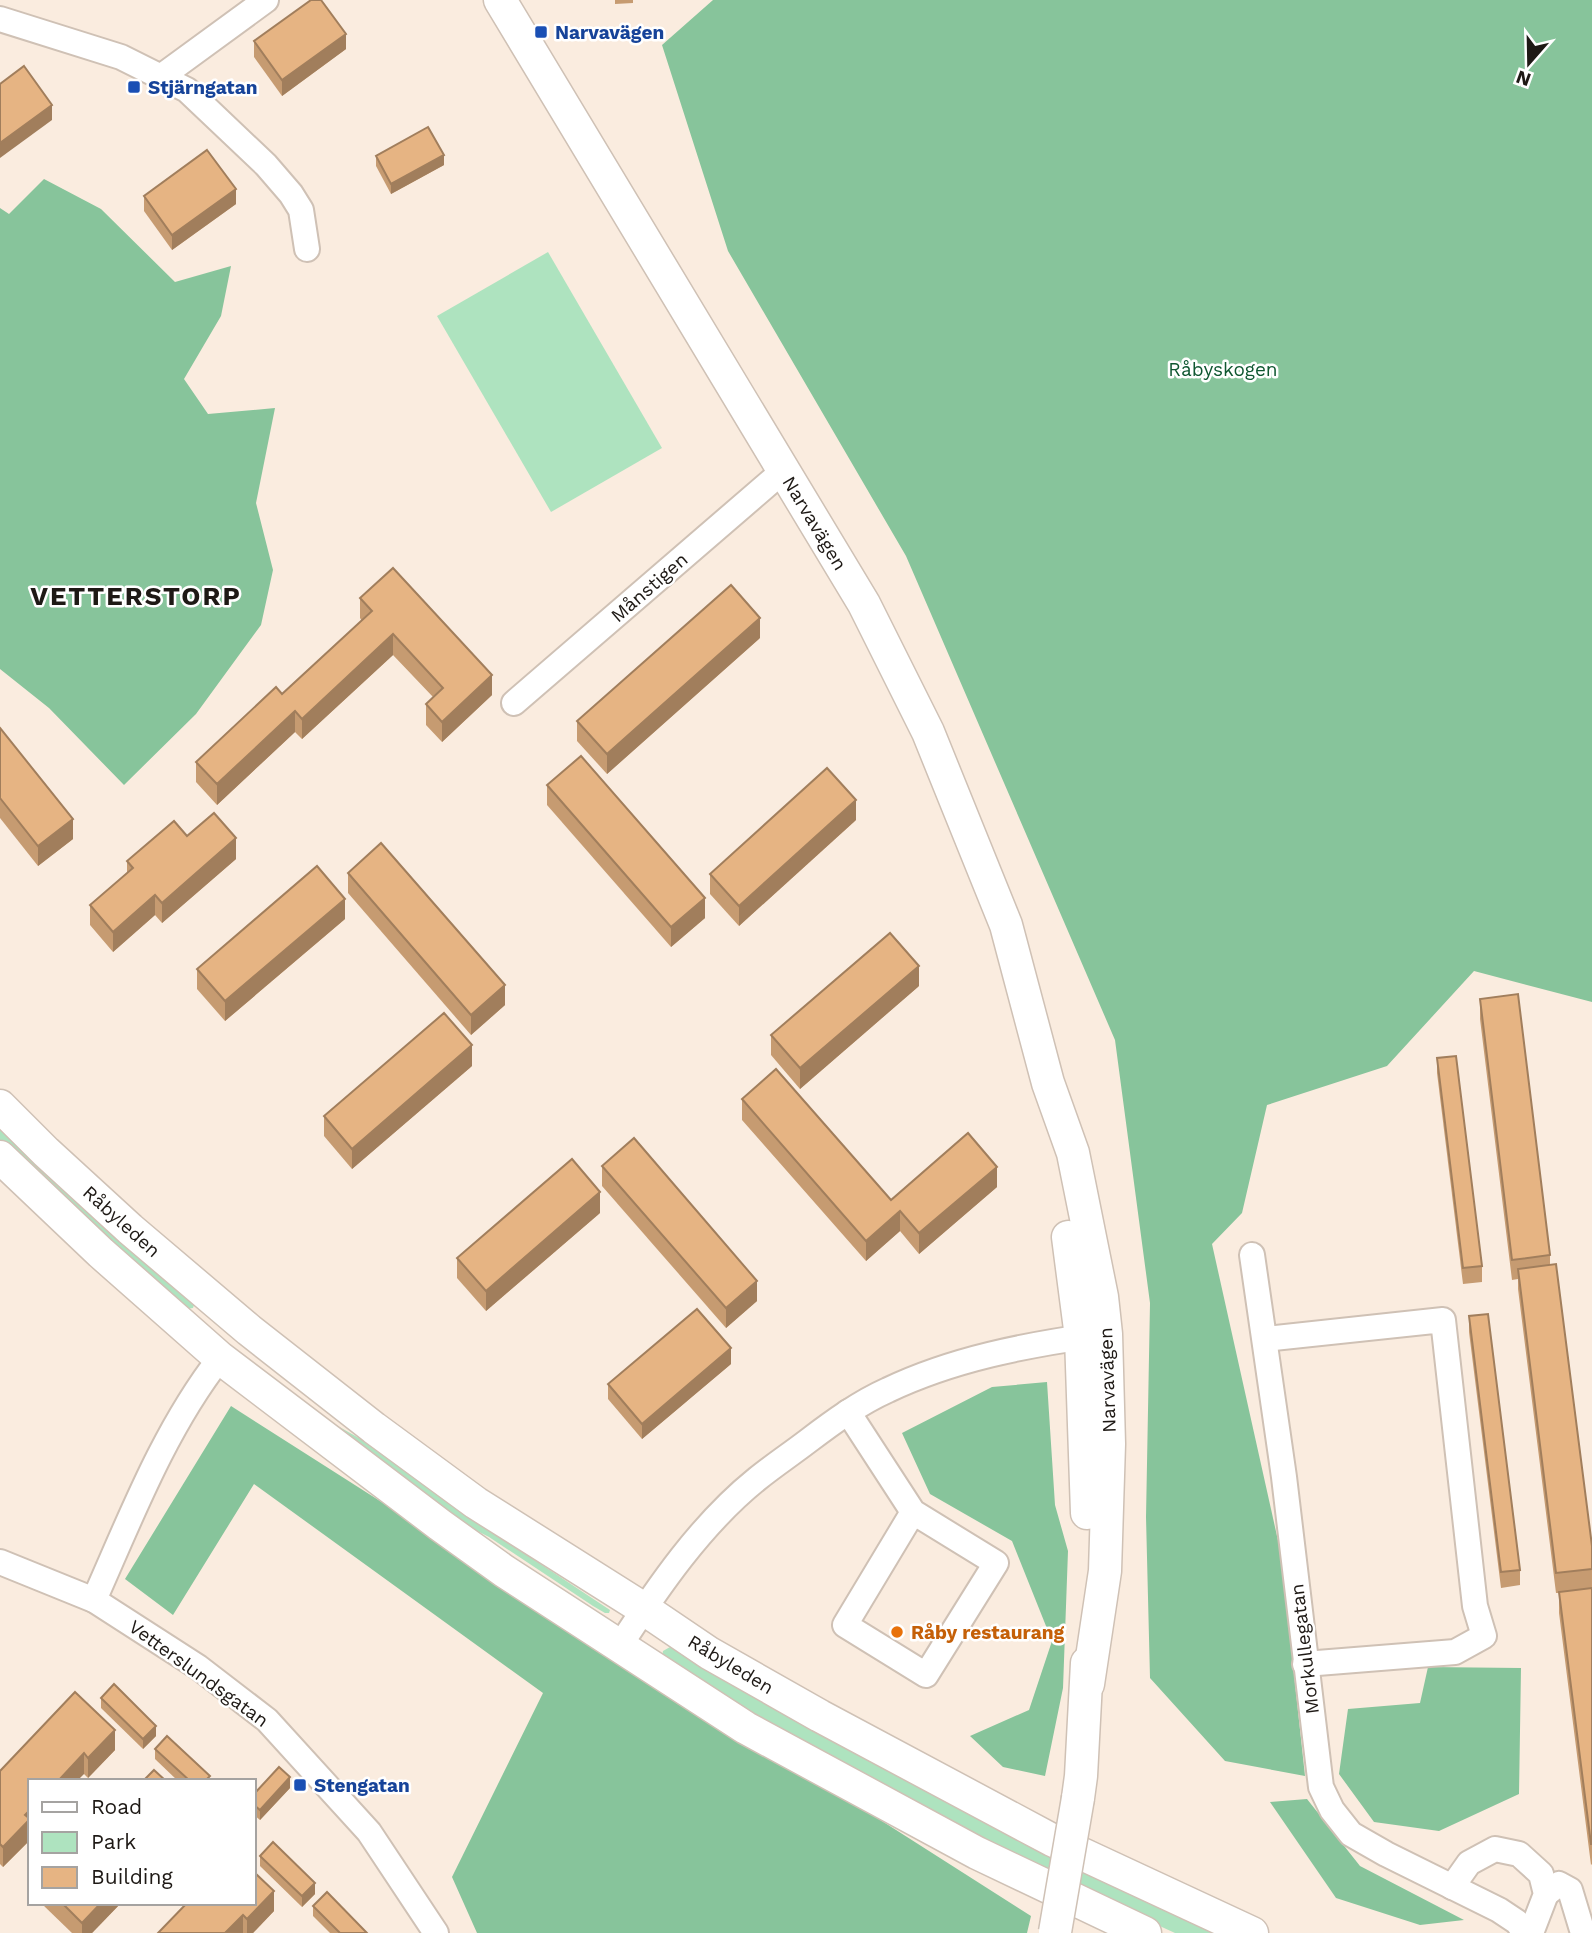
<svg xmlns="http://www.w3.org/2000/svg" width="1592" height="1933" font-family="'Work Sans',sans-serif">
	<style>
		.green { fill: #aee3bf }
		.forest { fill: #87c49b }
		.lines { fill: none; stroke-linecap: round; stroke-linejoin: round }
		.minor-casing { stroke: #cfc1b5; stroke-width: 28 }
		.major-casing { stroke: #cfc1b5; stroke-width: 35 }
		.minor { stroke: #fff; stroke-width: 24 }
		.major { stroke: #fff; stroke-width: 32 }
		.major-bridge-casing { stroke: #cfc1b5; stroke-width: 35; stroke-linecap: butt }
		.major-bridge { stroke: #fff; stroke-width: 32 }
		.wall { fill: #c69b71 }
		.shaded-wall { fill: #a17e5c }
		.building { fill: #e6b483; stroke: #a17e5c; stroke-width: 2 }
		.transit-dot { fill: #1a4fb4; stroke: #fff; stroke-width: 2.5 }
		.food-dot { fill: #e8710a; stroke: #fff; stroke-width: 2.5 }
		.labels { text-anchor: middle; stroke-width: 5; stroke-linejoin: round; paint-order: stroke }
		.transit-label { font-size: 19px; font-weight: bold; fill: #164399; stroke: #fff; text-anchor: start }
		.park-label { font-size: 19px; fill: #0f5731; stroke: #fff }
		.street-label { font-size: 19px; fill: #1e1915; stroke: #fff }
		.food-label { font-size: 19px; font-weight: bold; fill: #c56008; stroke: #fff; text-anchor: start }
		.district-label { font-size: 26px; font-weight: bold; letter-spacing: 2px; fill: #1e1915; stroke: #fff }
	</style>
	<rect width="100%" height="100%" fill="#faecdf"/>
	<g class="green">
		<path d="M548,252L662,448L551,512L437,316Z"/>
		<path d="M0,1125L195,1302L193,1308L186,1309L101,1235L0,1140Z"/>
		<path d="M336,1425L380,1450L524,1553L610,1610L609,1613H605L593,1606L489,1537L446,1515L331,1427Z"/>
		<path d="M670,1647L755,1698L865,1757L1229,1933H1175L1046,1874L734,1705L662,1657L663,1651Z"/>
	</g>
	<g class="forest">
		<path d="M713,0H1592V1002L1474,971L1387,1066L1267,1105L1242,1213L1212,1244L1281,1554L1305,1776L1225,1761L1150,1678L1146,1517L1150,1303L1115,1040L906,556L728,251L662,45Z"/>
		<path d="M44,179L101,209L175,282L231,266L221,316L184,379L208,414L275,408L256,503L273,570L261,625L196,714L124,785L49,708L0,669V208L9,214Z"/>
		<path d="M1047,1382L1055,1505L1068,1551L1063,1688L1045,1776L1003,1767L970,1736L1029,1710L1052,1641L1012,1541L930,1494L902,1433L992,1387Z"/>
		<path d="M231,1406L1031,1916L1027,1933H477L452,1877L543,1693L254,1484L173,1615L125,1579Z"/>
		<path d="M1428,1667L1521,1668L1519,1794L1439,1831L1374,1822L1339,1774L1348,1709L1420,1703Z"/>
		<path d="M1307,1799L1360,1866L1464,1920L1420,1925L1336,1898L1270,1802Z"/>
	</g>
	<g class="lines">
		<defs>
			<g id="minor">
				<path d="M0,19L121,57L187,90L266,165L291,194L301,210L307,249"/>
				<path d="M162,76L266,0"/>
				<path d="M514,703L783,471"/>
				<path d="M1252,1255L1284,1477L1321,1787L1332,1810L1351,1834L1386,1854L1499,1910L1517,1922L1525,1933"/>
				<path d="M1265,1339L1443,1320L1475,1606L1484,1636L1455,1652L1305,1664"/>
				<path d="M848,1412L913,1512L845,1625L926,1675L996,1563L913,1512"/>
				<path d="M0,1562L94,1600L198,1667L267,1720L369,1832L436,1933"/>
				<path d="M94,1600C131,1517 164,1430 220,1358"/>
				<path d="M619,1647C658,1587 701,1524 757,1479C773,1466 791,1454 808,1441C833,1422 859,1403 888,1390C953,1359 1026,1345 1097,1335"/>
				<path d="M1452,1887L1469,1863L1495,1849L1519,1854L1541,1874L1546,1894L1531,1933"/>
				<path d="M1546,1894L1559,1884L1570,1890L1583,1933"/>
			</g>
			<g id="major">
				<path d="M500,0L864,604L928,732L1006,925L1048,1083L1073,1153L1102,1297L1106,1334L1109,1444L1105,1571L1088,1684"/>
				<path d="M0,1106L46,1152L130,1229L249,1330L374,1428L476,1503L644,1609L709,1653L820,1716L1052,1840L1252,1933"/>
				<path d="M0,1157L101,1253L220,1358L440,1525L504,1571L746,1728L977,1853L1145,1933"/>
				<path d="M1068,1237L1081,1337L1087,1513"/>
				<path d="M1078,1798L1081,1776L1087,1663"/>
			</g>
		</defs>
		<use href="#minor" class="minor-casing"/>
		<use href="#major" class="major-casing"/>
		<use href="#minor" class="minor"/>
		<use href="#major" class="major"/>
		<defs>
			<path id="major-bridge" d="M1055,1932L1078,1798"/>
		</defs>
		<use href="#major-bridge" class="major-bridge-casing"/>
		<use href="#major-bridge" class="major-bridge"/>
	</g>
	<g class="wall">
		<path d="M615,0H633V3L615,4Z"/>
		<path d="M254,41L346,49L282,96L254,57Z"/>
		<path d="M376,156L444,165L391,194L376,166Z"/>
		<path d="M144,196L236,204L172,250L144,211Z"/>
		<path d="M360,598L492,695L442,742L426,725V704L433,697L393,655L302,739L295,732L217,805L196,782V762L282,694L362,621L360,618Z"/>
		<path d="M760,638L607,774L577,741V721Z"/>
		<path d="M0,728L73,839L38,866L0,818Z"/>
		<path d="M547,785L705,918L671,947L547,805Z"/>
		<path d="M856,820L739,926L710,894V874Z"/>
		<path d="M187,836L236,859L162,923L155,915L113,952L90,925V905L127,873V861Z"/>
		<path d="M348,873L505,1005L471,1035L348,893Z"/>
		<path d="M345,919L225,1021L197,989V969Z"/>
		<path d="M919,986L800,1089L771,1055V1035Z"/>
		<path d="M1480,999L1550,1255V1265L1592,1546V1864L1591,1865L1559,1613V1593H1556L1518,1289V1279L1512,1280L1480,1019Z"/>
		<path d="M1437,1058L1482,1266V1282L1463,1284L1437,1073Z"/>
		<path d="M472,1066L352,1169L324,1136V1116Z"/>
		<path d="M742,1099L891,1200L997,1187L919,1254L900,1231L866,1261L742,1120Z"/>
		<path d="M602,1166L757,1301L726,1328L602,1186Z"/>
		<path d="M600,1213L486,1311L457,1278V1258Z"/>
		<path d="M1469,1316L1520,1570V1585L1501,1588L1469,1332Z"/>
		<path d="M731,1364L642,1439L608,1399V1384Z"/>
		<path d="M75,1692L115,1750L88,1778L84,1774L30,1781V1840L3,1867L0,1864V1771Z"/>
		<path d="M101,1698L156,1736L143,1749L101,1708Z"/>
		<path d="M155,1749L210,1781H178L155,1759Z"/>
		<path d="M290,1788L260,1820L254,1815V1794Z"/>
		<path d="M260,1856L315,1894L302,1907L260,1866Z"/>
		<path d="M43,1903H121L92,1933H72L43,1905Z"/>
		<path d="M187,1903L274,1911L253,1933H158Z"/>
		<path d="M313,1906L367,1933H330L313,1916Z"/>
	</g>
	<g class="shaded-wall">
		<path d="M346,34V49L282,96V80Z"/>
		<path d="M52,105V120L0,158V143Z"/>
		<path d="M444,155V165L391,194V184Z"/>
		<path d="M236,189V204L172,250V235Z"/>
		<path d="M760,618V638L607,774V754Z"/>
		<path d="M393,634V655L302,739V719Z"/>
		<path d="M492,675V695L442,742V722Z"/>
		<path d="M295,711V732L217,805V784Z"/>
		<path d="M856,800V820L739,926V906Z"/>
		<path d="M73,819V839L38,866V846Z"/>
		<path d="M236,838V859L162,923V903Z"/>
		<path d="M155,895V915L113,952V932Z"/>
		<path d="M705,898V918L671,947V927Z"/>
		<path d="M345,899V919L225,1021V1001Z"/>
		<path d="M919,966V986L800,1089V1068Z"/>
		<path d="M505,985V1005L471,1035V1015Z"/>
		<path d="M472,1045V1066L352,1169V1149Z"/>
		<path d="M997,1167V1187L919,1254V1233Z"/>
		<path d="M600,1192V1213L486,1311V1291Z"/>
		<path d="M900,1211V1231L866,1261V1241Z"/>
		<path d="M757,1281V1301L726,1328V1308Z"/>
		<path d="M731,1348V1364L642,1439V1424Z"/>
		<path d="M156,1726V1736L143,1749V1739Z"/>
		<path d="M115,1730V1750L88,1778V1758Z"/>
		<path d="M84,1753V1774L77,1781H58Z"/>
		<path d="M290,1777V1788L260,1820V1810Z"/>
		<path d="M30,1810V1840L3,1867V1847L25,1815Z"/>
		<path d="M315,1883V1894L302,1907V1896Z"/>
		<path d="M274,1891V1911L253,1933H247V1919Z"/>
		<path d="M101,1903H121L92,1933H82V1923Z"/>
		<path d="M243,1915V1933H225Z"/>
	</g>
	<g class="building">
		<path d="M311,0H321L346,34L282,80L254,41Z"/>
		<path d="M24,66L52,105L0,143V84Z"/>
		<path d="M428,127L444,155L391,184L376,156Z"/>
		<path d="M207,150L236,189L172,235L144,196Z"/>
		<path d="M393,568L492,675L442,722L426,704L443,688L393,634L302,719L295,711L217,784L196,762L276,687L282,694L372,611L360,598Z"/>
		<path d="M731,585L760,618L607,754L577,721Z"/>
		<path d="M0,728L73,819L38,846L0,798Z"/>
		<path d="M581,756L705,898L671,927L547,785Z"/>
		<path d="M827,768L856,800L739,906L710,874Z"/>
		<path d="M214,813L236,838L162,903L155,895L113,932L90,905L133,868L127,861L174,821L187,836Z"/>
		<path d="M381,843L505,985L471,1015L348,873Z"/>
		<path d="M317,866L345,899L225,1001L197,969Z"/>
		<path d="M890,933L919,966L800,1068L771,1035Z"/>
		<path d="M1518,994L1550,1255L1512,1260L1480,999Z"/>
		<path d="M444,1013L472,1045L352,1149L324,1116Z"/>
		<path d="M1456,1056L1482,1266L1463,1268L1437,1058Z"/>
		<path d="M776,1069L891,1200L968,1133L997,1167L919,1233L900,1211L866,1241L742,1099Z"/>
		<path d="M634,1138L757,1281L726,1308L602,1166Z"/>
		<path d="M572,1159L600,1192L486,1291L457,1258Z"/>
		<path d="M1556,1264L1592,1546V1569L1556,1573L1518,1269Z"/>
		<path d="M697,1309L731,1348L642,1424L608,1384Z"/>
		<path d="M1488,1314L1520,1570L1501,1572L1469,1316Z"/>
		<path d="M1592,1588V1844H1591L1559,1592Z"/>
		<path d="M114,1684L156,1726L143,1739L101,1698Z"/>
		<path d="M75,1692L115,1730L88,1758L84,1753L58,1781H30V1810L25,1815L30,1819L3,1847L0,1844V1771Z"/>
		<path d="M167,1736L210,1776L205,1781H190L155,1749Z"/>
		<path d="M279,1767L290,1777L260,1810L254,1805V1794Z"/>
		<path d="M154,1770L166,1781H143Z"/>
		<path d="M273,1842L315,1883L302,1896L260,1856Z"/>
		<path d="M254,1872L274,1891L247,1919L243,1915L225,1933H158L187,1903H254Z"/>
		<path d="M327,1892L367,1933H340L313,1906Z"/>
		<path d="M62,1903H101L82,1923Z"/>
	</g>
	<g class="transit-dot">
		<rect x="534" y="25" width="14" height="14" rx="3.5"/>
		<rect x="127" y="80" width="14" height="14" rx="3.5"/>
		<rect x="293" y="1778" width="14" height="14" rx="3.5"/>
	</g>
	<circle class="food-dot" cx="897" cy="1632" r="7"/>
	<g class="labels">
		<g class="transit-label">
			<text x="555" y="39">Narvavägen</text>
			<text x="148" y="94">Stjärngatan</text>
			<text x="314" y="1792">Stengatan</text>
		</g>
		<g class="park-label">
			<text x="1223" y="376">Råbyskogen</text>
		</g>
		<g class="street-label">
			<text transform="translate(815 523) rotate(59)" y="7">Narvavägen</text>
			<text transform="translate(649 587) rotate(-41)" y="7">Månstigen</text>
			<text transform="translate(122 1221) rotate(42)" y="7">Råbyleden</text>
			<text transform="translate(1107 1380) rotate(-92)" y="7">Narvavägen</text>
			<text transform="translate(1304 1649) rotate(-97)" y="7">Morkullegatan</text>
			<text transform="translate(731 1664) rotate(31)" y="7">Råbyleden</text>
			<text transform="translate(199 1673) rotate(36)" y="7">Vetterslundsgatan</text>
		</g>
		<g class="food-label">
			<text x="911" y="1639">Råby restaurang</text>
		</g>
		<g class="district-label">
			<text x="136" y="605">VETTERSTORP</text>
		</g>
	</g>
	<rect x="28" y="1779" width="228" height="126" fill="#ffffff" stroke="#a5a3a1" stroke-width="2"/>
	<rect x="42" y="1802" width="35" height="10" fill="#ffffff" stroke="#a5a3a1" stroke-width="2"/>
	<text x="91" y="1814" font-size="21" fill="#1e1915">Road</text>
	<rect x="42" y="1832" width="35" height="21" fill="#aee3bf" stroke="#a5a3a1" stroke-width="2"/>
	<text x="91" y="1849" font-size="21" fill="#1e1915">Park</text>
	<rect x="42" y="1867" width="35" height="21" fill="#e6b483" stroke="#a5a3a1" stroke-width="2"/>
	<text x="91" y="1884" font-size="21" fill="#1e1915">Building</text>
	<g transform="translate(1529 63) rotate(200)" stroke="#ffffff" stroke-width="5" paint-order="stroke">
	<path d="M0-5L12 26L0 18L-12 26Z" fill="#1e1915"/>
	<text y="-10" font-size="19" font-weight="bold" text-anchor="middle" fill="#1e1915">N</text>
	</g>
</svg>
